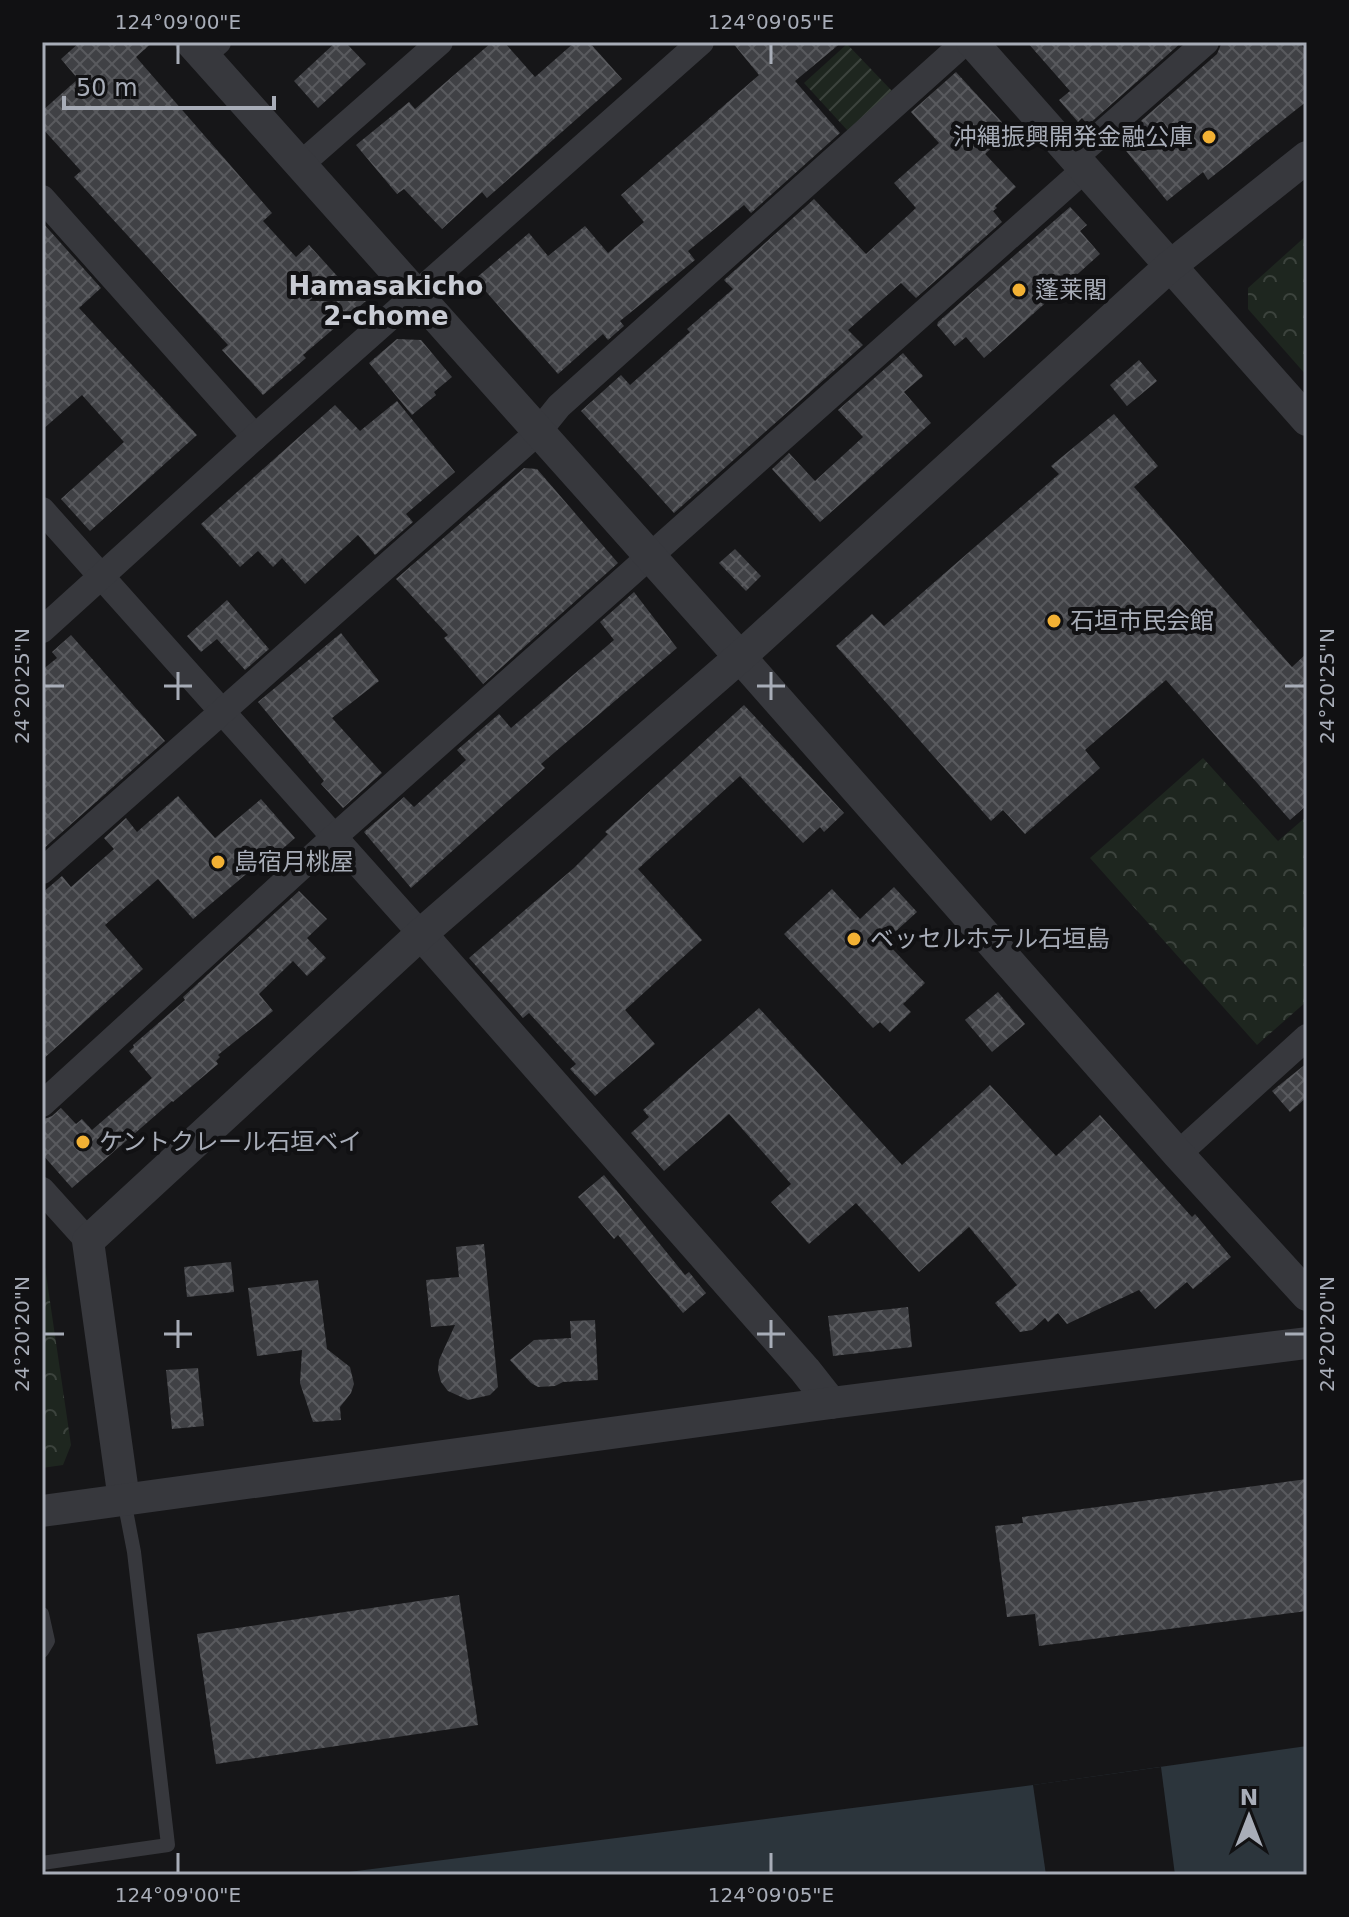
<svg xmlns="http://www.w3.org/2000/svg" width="1349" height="1917" font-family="'DejaVu Sans','Noto Sans JP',sans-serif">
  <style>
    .park { fill: url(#park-crowns) }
    .garden { fill: url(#garden-furrows) }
    .water { fill: #2c353c }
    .pier { fill: #161618 }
    .building { fill: url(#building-cross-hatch) }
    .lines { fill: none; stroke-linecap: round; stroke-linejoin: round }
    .service { stroke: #37383d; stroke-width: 14 }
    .minor { stroke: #37383d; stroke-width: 26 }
    .tertiary { stroke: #37383d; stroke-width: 32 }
    .ticks { fill: none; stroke: #a8adb8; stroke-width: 3 }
    .poi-dot { fill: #f2b134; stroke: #111113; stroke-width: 3 }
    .labels { text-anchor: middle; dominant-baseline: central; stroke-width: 8; stroke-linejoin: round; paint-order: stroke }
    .poi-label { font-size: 24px; fill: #a8adb8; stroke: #111113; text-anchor: start }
    .neighbourhood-label { font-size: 26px; font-weight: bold; fill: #c9ccd4; stroke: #111113 }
    .neatline { fill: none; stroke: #a8adb8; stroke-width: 3 }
    .ticks-label { font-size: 20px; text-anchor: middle; fill: #a8adb8 }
  </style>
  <defs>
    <pattern id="park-crowns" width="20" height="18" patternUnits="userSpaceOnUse" patternTransform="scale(2)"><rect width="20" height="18" fill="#1e261f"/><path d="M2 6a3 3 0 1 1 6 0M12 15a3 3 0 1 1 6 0" fill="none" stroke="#3c433d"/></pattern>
    <pattern id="garden-furrows" width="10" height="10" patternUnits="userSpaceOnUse" patternTransform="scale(2)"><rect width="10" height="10" fill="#1e261f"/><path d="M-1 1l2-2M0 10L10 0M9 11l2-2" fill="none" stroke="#3c433d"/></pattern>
    <pattern id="building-cross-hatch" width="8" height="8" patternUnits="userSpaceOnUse" patternTransform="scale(2)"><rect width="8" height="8" fill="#404145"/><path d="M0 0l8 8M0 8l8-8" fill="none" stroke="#595a5e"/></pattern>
  </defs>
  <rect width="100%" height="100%" fill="#161618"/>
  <g class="park">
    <polygon points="1307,235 1307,376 1248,309 1248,288"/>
    <polygon points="1203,758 1278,841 1307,816 1307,1001 1257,1045 1090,858"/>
    <polygon points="42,1247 71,1445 63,1465 42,1468"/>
  </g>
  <polygon class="garden" points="847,44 892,91 848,131 804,83"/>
  <polygon class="water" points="1307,1746 1307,1875 325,1875 1033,1785"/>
  <polygon class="pier" points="1161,1767 1175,1875 1046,1875 1033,1785"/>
  <g class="building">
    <polygon points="80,42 153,42 136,57 272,213 263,221 296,257 309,245 338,277 309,301 366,301 303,355 306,358 263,395 222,350 228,345 74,177 81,171 42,128 42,111 78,79 61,59"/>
    <polygon points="336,42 345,42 366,64 318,108 294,81"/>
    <polygon points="492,42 504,42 535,77 575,42 589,42 622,79 487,198 482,192 442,229 404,189 397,194 356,145 409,102 415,109"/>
    <polygon points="732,42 842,42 795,81 840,133 751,213 744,205 688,251 695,260 620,321 624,326 608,340 603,334 558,374 475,279 529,233 548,256 585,226 608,253 644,222 621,195 759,75"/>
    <polygon points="1027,42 1182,42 1088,125 1082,118 1078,122 1059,100 1070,91"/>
    <polygon points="1222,42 1299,42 1307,52 1307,101 1208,180 1203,172 1167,201 1118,141 1217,54"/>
    <polygon points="956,72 1010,131 985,154 1016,187 995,206 997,208 993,211 1002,222 916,298 901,283 848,330 863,345 674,513 581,411 621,375 630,385 690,332 687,329 733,289 724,280 814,199 866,254 916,208 894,183 939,143 911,112"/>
    <polygon points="1070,207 1087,225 1080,231 1100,254 984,358 966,337 955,346 937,325 938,322"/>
    <polygon points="42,222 101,288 79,308 197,435 90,531 61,499 124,442 82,395 42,430"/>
    <polygon points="397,339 421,340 452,377 434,392 436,395 412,415 369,363"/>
    <polygon points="903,353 923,376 904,392 931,423 820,522 772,469 789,453 815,481 863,437 838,410"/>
    <polygon points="1139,360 1157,381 1127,406 1110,385"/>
    <polygon points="397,401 455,472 406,514 413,522 375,555 358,535 305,584 282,558 273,567 258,551 240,567 201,524 335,405 360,431"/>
    <polygon points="1114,414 1158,466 1134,487 1292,667 1307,653 1307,805 1290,820 1166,680 1085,750 1100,768 1025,834 1003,810 991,821 836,646 872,614 884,626 1059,474 1051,466"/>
    <polygon points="524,468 537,469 618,563 483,684 444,638 448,635 396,579"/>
    <polygon points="735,549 761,576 746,591 719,563"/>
    <polygon points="634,592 677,648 541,764 545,768 411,888 364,832 404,797 414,807 466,760 457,750 499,714 511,728 614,640 600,622"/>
    <polygon points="227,600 269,649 245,670 217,639 201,652 187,636"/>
    <polygon points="341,633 379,681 332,718 382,773 343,808 321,784 324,781 258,702"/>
    <polygon points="71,635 165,741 42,850 42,670 57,658 52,652"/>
    <polygon points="744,705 844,813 824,832 820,827 803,843 740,776 638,869 702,940 625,1010 655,1044 595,1096 570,1069 576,1064 529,1013 523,1018 469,958 574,868 608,834 605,832"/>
    <polygon points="178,796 215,838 261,799 295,838 280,851 282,854 263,871 257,865 193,919 158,879 105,925 143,969 42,1060 42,893 62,876 71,887 114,849 104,838 126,818 137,832"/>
    <polygon points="894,887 917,912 885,941 925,983 903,1004 911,1012 890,1032 880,1022 873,1028 784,934 832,889 860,919"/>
    <polygon points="299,891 327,919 307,938 326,958 307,976 293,961 259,994 273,1011 218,1055 220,1057 216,1061 218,1064 173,1102 172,1101 72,1188 42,1154 42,1120 52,1116 61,1108 76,1124 82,1119 92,1130 152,1078 129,1051 134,1047 133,1045 185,1000 183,997"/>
    <polygon points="998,992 1025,1024 992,1052 965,1020"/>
    <polygon points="759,1008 902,1165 990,1085 1056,1156 1100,1115 1192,1217 1195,1214 1231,1257 1193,1289 1187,1282 1155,1309 1139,1290 1067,1324 1058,1313 1048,1322 1045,1318 1032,1330 1020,1332 995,1303 1017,1285 969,1227 919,1272 856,1203 809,1244 771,1202 791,1184 729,1114 664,1171 631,1133 649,1117 643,1110"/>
    <polygon points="1307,1063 1307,1097 1290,1112 1272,1091"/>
    <polygon points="604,1175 685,1275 689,1272 706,1293 683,1313 618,1235 614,1239 578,1197"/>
    <polygon points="484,1244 498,1387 490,1395 468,1400 448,1391 441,1382 438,1371 439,1360 455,1325 431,1327 426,1280 459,1277 456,1247"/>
    <polygon points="231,1262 234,1292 187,1297 184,1267"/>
    <polygon points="318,1280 327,1349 350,1367 354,1384 351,1393 340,1407 341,1420 313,1422 300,1383 302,1350 257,1356 248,1288"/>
    <polygon points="908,1307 912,1347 833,1356 828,1316"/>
    <polygon points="595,1320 598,1380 563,1382 555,1386 538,1387 531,1383 510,1360 534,1340 571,1338 570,1321"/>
    <polygon points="198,1368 204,1426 172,1429 166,1370"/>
    <polygon points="1307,1479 1307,1611 1039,1646 1035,1614 1007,1617 995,1526 1023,1523 1022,1517"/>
    <polygon points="459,1595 478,1725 216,1764 197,1634"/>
  </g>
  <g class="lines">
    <g class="service">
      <polyline points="42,1614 48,1641 42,1651"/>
      <polyline points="42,1863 168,1845 134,1552 124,1500"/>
    </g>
    <g class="minor">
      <polyline points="203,55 218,42"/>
      <polyline points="1073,159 1206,42"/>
      <polyline points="300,165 440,42"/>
      <polyline points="42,198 255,437"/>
      <polyline points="42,510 421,934"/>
      <polyline points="42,630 255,437 701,42"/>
      <polyline points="42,871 538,432 559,406 965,42"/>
      <polyline points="42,1104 333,838 1084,170"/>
      <polyline points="1178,1154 1307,1037"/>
      <polyline points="42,1190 88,1241"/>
    </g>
    <g class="tertiary">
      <polyline points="191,42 740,657 1178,1154 1307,1295"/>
      <polyline points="972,42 1307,420"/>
      <polyline points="421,934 805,1370 831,1403"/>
      <polyline points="124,1500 88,1241 421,934 740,657 1169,267 1307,157"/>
      <polyline points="42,1511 831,1403 1307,1343"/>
    </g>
  </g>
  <path class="ticks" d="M178,44V64M771,44V64M178,672V700M771,672V700M44,686H64M164,686H192M757,686H785M1285,686H1305M178,1320V1348M771,1320V1348M44,1334H64M164,1334H192M757,1334H785M1285,1334H1305M178,1853V1873M771,1853V1873"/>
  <g class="poi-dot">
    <circle cx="1209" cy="137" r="8"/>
    <circle cx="1019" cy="290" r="8"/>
    <circle cx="1054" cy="621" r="8"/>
    <circle cx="218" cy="862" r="8"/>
    <circle cx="854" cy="939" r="8"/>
    <circle cx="83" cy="1142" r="8"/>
  </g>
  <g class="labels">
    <g class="poi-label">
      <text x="1193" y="137" text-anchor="end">沖縄振興開発金融公庫</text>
      <text x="1035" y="290">蓬莱閣</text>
      <text x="1070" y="621">石垣市民会館</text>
      <text x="234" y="862">島宿月桃屋</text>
      <text x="870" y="939">ベッセルホテル石垣島</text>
      <text x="99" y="1142">ケントクレール石垣ベイ</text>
    </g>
    <g class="neighbourhood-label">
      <text x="386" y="286">Hamasakicho<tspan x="386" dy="30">2-chome</tspan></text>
    </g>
  </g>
  <rect width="1349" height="1917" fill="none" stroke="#111113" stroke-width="88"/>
  <g transform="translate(1249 1817)" stroke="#111113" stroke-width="6" paint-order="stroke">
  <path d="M0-6L14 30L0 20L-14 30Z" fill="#a8adb8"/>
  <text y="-12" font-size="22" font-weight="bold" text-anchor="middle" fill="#a8adb8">N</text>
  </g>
  <path d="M64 96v12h210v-12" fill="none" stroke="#a8adb8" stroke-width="4"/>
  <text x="76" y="96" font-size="24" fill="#a8adb8" stroke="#111113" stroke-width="6" paint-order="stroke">50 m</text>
  <rect x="44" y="44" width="1261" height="1829" class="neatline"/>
  <g class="ticks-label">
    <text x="178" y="29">124°09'00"E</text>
    <text x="771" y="29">124°09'05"E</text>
    <text transform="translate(22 686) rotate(-90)" y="7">24°20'25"N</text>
    <text transform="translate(1327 686) rotate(-90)" y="7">24°20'25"N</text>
    <text transform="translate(22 1334) rotate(-90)" y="7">24°20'20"N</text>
    <text transform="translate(1327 1334) rotate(-90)" y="7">24°20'20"N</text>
    <text x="178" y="1902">124°09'00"E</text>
    <text x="771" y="1902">124°09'05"E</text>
  </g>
</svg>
